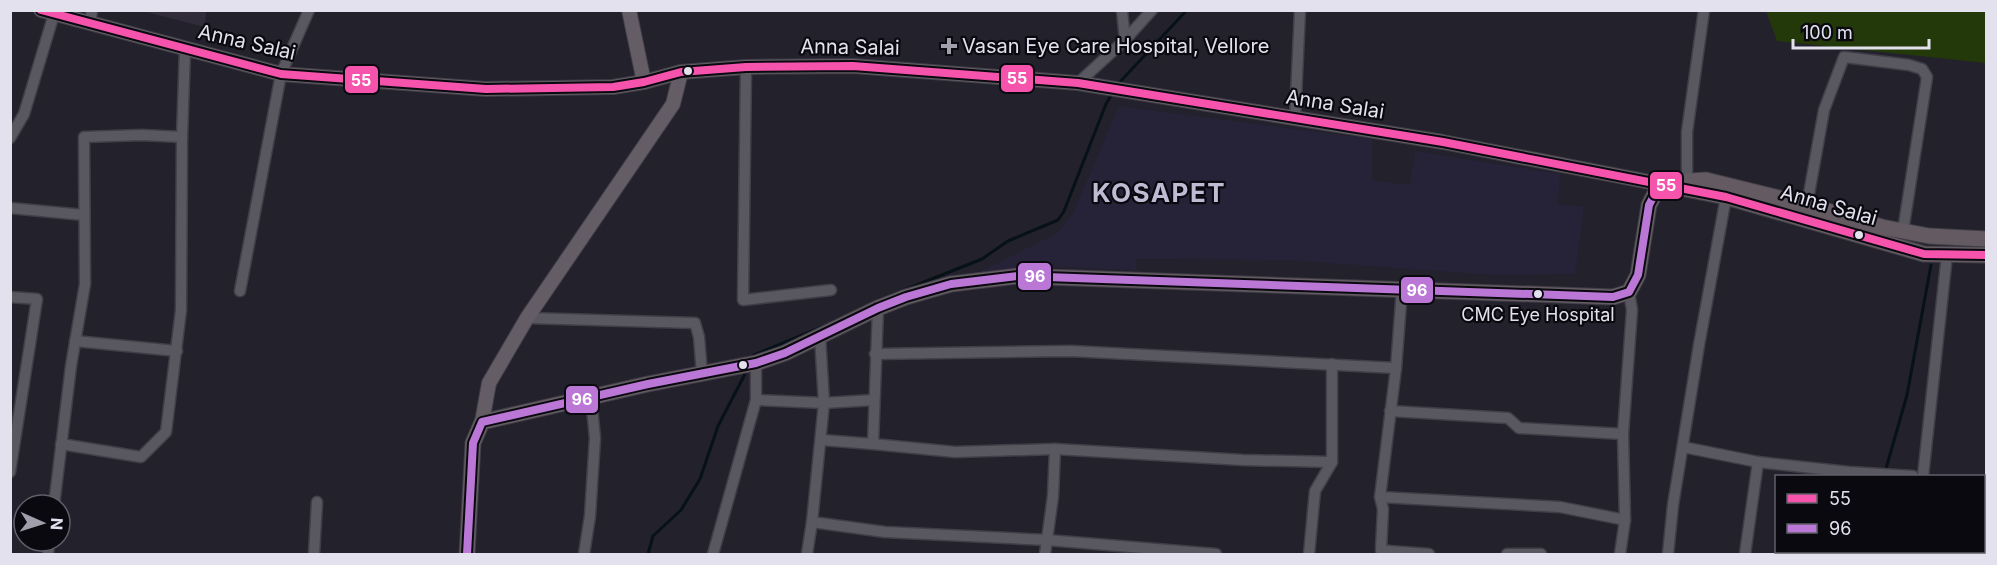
<svg xmlns="http://www.w3.org/2000/svg" width="1997" height="565" font-family="Inter,sans-serif">
  <style>
    .industrial { fill: #302c3a }
    .built { fill: #262238 }
    .green { fill: #23390a }
    .lines { fill: none; stroke-linecap: round; stroke-linejoin: round }
    .stream { stroke: #071218; stroke-width: 3 }
    .minor-casing { stroke: #403e47; stroke-width: 13 }
    .major-casing { stroke: #403e47; stroke-width: 16 }
    .highway-casing { stroke: #403e47; stroke-width: 17 }
    .minor { stroke: #595760; stroke-width: 10 }
    .major { stroke: #645d66; stroke-width: 14 }
    .highway { stroke: #645b62; stroke-width: 15 }
    .bus-1-casing { stroke: #0a0910; stroke-width: 12 }
    .bus-2-casing { stroke: #0a0910; stroke-width: 12 }
    .bus-1 { stroke: #f653ac; stroke-width: 8 }
    .bus-2 { stroke: #ba77d6; stroke-width: 8 }
    .poi-dot { fill: #a09eaa; stroke: #0a0910; stroke-width: 2 }
    .bus-dot { fill: #e3e1ee; stroke: #0a0910; stroke-width: 2 }
    .labels { text-anchor: middle; dominant-baseline: central; stroke-width: 4.5; stroke-linejoin: round; paint-order: stroke }
    .bus-label { font-size: 18px; fill: #e3e1ee; stroke: #0a0910 }
    .street-label { font-size: 20px; fill: #e3e1ee; stroke: #0a0910 }
    .poi-label { font-size: 20px; fill: #e3e1ee; stroke: #0a0910; text-anchor: start }
    .district-label { font-size: 26px; font-weight: bold; letter-spacing: 1.5px; fill: #bfbbd3; stroke: #0a0910 }
    .line-badge { stroke: #0a0910; stroke-width: 2 }
    .badge-label { font-size: 16px; text-anchor: middle; font-weight: bold; fill: #fff }
  </style>
  <rect width="100%" height="100%" fill="#23212b"/>
  <polygon class="industrial" points="142,11 206,11 205,27"/>
  <polygon class="built" points="1119,106 1372,139 1372,180 1410,185 1415,151 1560,174 1558,204 1584,207 1575,274 1495,275 1286,260 1136,259 1136,270 1052,267 975,274 1057,233 1073,213"/>
  <polygon class="green" points="1766,11 1986,11 1986,63 1777,41"/>
  <g class="lines">
    <g class="stream">
      <polyline points="1118,84 1187,10"/>
      <polyline points="879,300 982,259 1008,241 1058,220 1064,211 1106,104 1112,94"/>
      <polyline points="754,355 822,327"/>
      <polyline points="1885,472 1907,395 1931,265"/>
      <polyline points="648,554 653,536 681,510 700,479 718,426 745,374"/>
      <polyline points="1838,554 1841,552"/>
    </g>
    <g class="minor-casing">
      <g id="minor">
        <polyline points="1122,10 1125,40"/>
        <polyline points="90,24 92,10"/>
        <polyline points="746,67 743,300 831,290"/>
        <polyline points="1078,83 1125,40 1152,10"/>
        <polyline points="1295,119 1300,10"/>
        <polyline points="10,138 24,114 54,14"/>
        <polyline points="1687,180 1687,132 1704,10"/>
        <polyline points="1807,205 1824,110 1844,57 1909,65 1922,69 1927,77 1903,231"/>
        <polyline points="10,208 84,215"/>
        <polyline points="240,291 281,74 309,10"/>
        <polyline points="10,297 37,299 10,472"/>
        <polyline points="878,308 873,444 955,452 1055,449 1243,460 1332,462"/>
        <polyline points="527,318 695,323 699,337 702,374"/>
        <polyline points="75,341 177,351"/>
        <polyline points="875,354 1071,351 1396,368"/>
        <polyline points="756,400 824,403 874,400"/>
        <polyline points="1390,411 1508,418 1519,428 1623,434 1632,310 1629,292"/>
        <polyline points="822,440 873,444"/>
        <polyline points="61,444 141,457 166,432 181,310 182,137 185,49"/>
        <polyline points="1683,447 1758,462 1849,472 1913,476"/>
        <polyline points="1923,476 1947,255"/>
        <polyline points="1380,497 1560,507 1625,520"/>
        <polyline points="54,505 71,366 85,284 84,137 142,135 182,137"/>
        <polyline points="812,522 885,532 1047,540 1216,554"/>
        <polyline points="1389,551 1429,554"/>
        <polyline points="48,554 49,541"/>
        <polyline points="314,554 317,502"/>
        <polyline points="584,554 590,516 595,438 591,398"/>
        <polyline points="713,554 756,400 756,363"/>
        <polyline points="807,554 812,522 824,403 820,336"/>
        <polyline points="1045,554 1053,496 1055,449"/>
        <polyline points="1309,554 1315,491 1332,462 1332,364"/>
        <polyline points="1389,554 1389,551 1381,550 1383,509 1380,497 1396,368 1402,289"/>
        <polyline points="1507,554 1541,554"/>
        <polyline points="1620,554 1625,520 1623,434"/>
        <polyline points="1668,554 1673,505 1699,345 1726,197"/>
        <polyline points="1745,554 1758,462"/>
        <polyline points="1795,554 1796,552"/>
        <polyline points="1917,554 1917,552"/>
      </g>
    </g>
    <g class="major-casing">
      <g id="major">
        <polyline points="41,10 281,74 486,89 613,87 644,82 681,72 746,67 853,66 1078,83 1443,142 1660,184"/>
        <polyline points="629,10 644,82"/>
        <polyline points="482,422 489,383 527,318 673,104 681,72"/>
      </g>
    </g>
    <g class="highway-casing">
      <g id="highway">
        <polyline points="1672,182 1706,180 1807,205 1882,227 1929,236 1986,239"/>
        <polyline points="1660,184 1726,197 1924,254 1986,255"/>
        <polyline points="467,554 473,443 482,422 648,384 756,363 785,353 878,308 906,297 951,284 1018,276 1613,297 1629,292 1638,275 1649,205 1660,184"/>
      </g>
    </g>
    <use href="#minor" class="minor"/>
    <use href="#major" class="major"/>
    <use href="#highway" class="highway"/>
    <g class="bus-1-casing">
      <polyline id="bus-1" points="41,10 281,74 486,89 613,87 644,82 681,72 746,67 853,66 1078,83 1443,142 1726,197 1924,254 1986,255"/>
    </g>
    <g class="bus-2-casing">
      <polyline id="bus-2" points="467,554 473,443 482,422 648,384 756,363 785,353 878,308 906,297 951,284 1018,276 1613,297 1629,292 1638,275 1649,205 1660,184"/>
    </g>
    <use href="#bus-1" class="bus-1"/>
    <use href="#bus-2" class="bus-2"/>
  </g>
  <path class="poi-dot" d="M946 37h6v6h6v6h-6v6h-6v-6h-6v-6h6z"/>
  <g class="bus-dot">
    <circle cx="688" cy="71" r="5"/>
    <circle cx="1859" cy="235" r="5"/>
    <circle cx="1538" cy="294" r="5"/>
    <circle cx="743" cy="365" r="5"/>
  </g>
  <g class="labels">
    <g class="bus-label">
      <text x="1538" y="314">CMC Eye Hospital</text>
    </g>
    <g class="street-label">
      <text transform="translate(247 42) rotate(13)">Anna Salai</text>
      <text transform="translate(850 47) rotate(1)">Anna Salai</text>
      <text transform="translate(1335 104) rotate(9)">Anna Salai</text>
      <text transform="translate(1829 205) rotate(16)">Anna Salai</text>
    </g>
    <g class="poi-label">
      <text x="962" y="46">Vasan Eye Care Hospital, Vellore</text>
    </g>
    <g class="district-label">
      <text x="1159" y="192">KOSAPET</text>
    </g>
  </g>
  <g class="line-badge">
    <rect x="1000" y="64" width="34" height="29" rx="6" fill="#f653ac"/>
    <rect x="344" y="65" width="35" height="29" rx="6" fill="#f653ac"/>
    <rect x="1649" y="171" width="34" height="29" rx="6" fill="#f653ac"/>
    <rect x="1017" y="262" width="35" height="29" rx="6" fill="#ba77d6"/>
    <rect x="1400" y="276" width="34" height="28" rx="6" fill="#ba77d6"/>
    <rect x="565" y="385" width="34" height="29" rx="6" fill="#ba77d6"/>
  </g>
  <g class="badge-label">
    <text x="1017" y="84">55</text>
    <text x="361" y="86">55</text>
    <text x="1666" y="191">55</text>
    <text x="1035" y="282">96</text>
    <text x="1417" y="296">96</text>
    <text x="582" y="405">96</text>
  </g>
  <rect width="1997" height="565" fill="none" stroke="#e3e1ee" stroke-width="24"/>
  <rect x="1775" y="475" width="210" height="78" fill="#0a0910" stroke="#615f69" stroke-width="1.5"/>
  <rect x="1787" y="494" width="30" height="9" fill="#f653ac" stroke="#615f69" stroke-width="1.5"/>
  <text x="1829" y="505" font-size="18" fill="#e3e1ee">55</text>
  <rect x="1787" y="524" width="30" height="9" fill="#ba77d6" stroke="#615f69" stroke-width="1.5"/>
  <text x="1829" y="535" font-size="18" fill="#e3e1ee">96</text>
  <g transform="translate(42 523) rotate(93)"><circle r="28" fill="#0a0910" stroke="#615f69" stroke-width="1.5"/>
  <path d="M0-4.5L10 22L0 15L-10 22Z" fill="#a09eaa"/>
  <text y="-9" font-size="16" font-weight="bold" text-anchor="middle" fill="#e3e1ee">N</text>
  </g>
  <path d="M1793 39v9h136v-9" fill="none" stroke="#e3e1ee" stroke-width="3"/>
  <text x="1802" y="39" font-size="18" fill="#e3e1ee" stroke="#0a0910" stroke-width="4.5" paint-order="stroke">100 m</text>
</svg>
